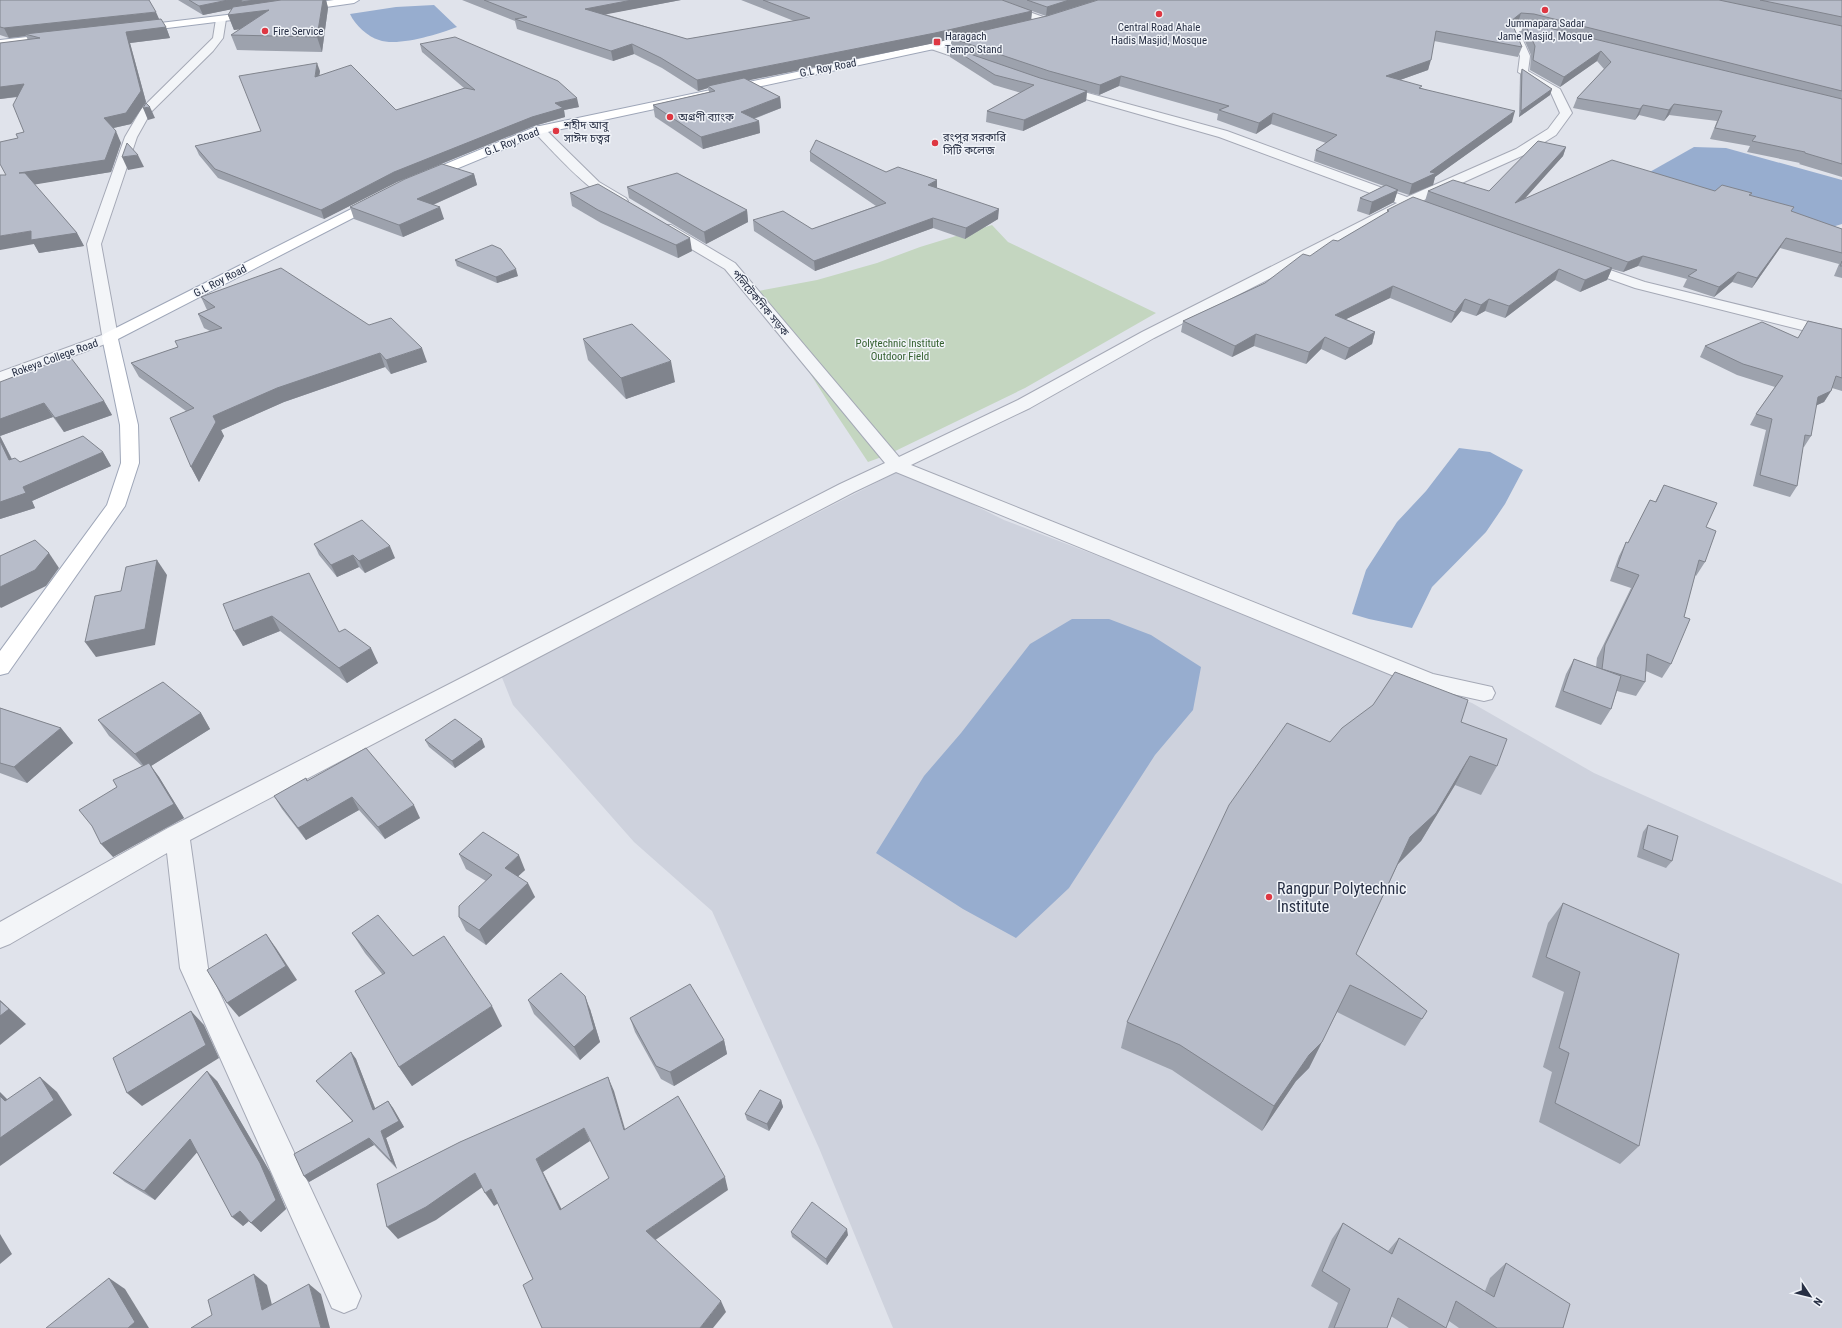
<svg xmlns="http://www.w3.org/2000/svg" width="1842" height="1328" font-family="'Roboto Condensed','Noto Sans Bengali',sans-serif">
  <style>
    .built { fill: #ced2dd }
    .green { fill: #c4d6c0 }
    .water { fill: #97adcf }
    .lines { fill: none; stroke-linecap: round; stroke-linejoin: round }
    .minor-casing { stroke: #a5a9b6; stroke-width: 2 }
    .major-casing { stroke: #9ea6b8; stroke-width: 2 }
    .minor { fill: #f3f5f8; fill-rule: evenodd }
    .major { fill: #fff; fill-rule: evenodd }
    .wall { fill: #9da2ad; fill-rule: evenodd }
    .shaded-wall { fill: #80848d }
    .building { fill: #b7bcc9; stroke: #80848d; fill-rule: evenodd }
    .poi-dot { fill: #de3742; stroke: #f0f3f8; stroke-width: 1.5 }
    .labels { text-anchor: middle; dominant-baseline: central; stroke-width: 3; stroke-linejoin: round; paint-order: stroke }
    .far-poi-label { font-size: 11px; fill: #272f44; stroke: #f0f3f8; text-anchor: start }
    .far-street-label { font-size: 11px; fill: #272f44; stroke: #f0f3f8 }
    .far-park-label { font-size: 11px; fill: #376232; stroke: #f0f3f8 }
    .near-poi-label { font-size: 16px; fill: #272f44; stroke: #f0f3f8; text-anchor: start }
  </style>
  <rect width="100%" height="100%" fill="#e0e3eb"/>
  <polygon class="built" points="909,466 946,491 1004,520 1197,594 1292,635 1472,703 1594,773 1842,884 1842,1328 893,1328 819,1148 712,911 634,842 513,705 501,675"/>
  <polygon class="green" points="992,225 1008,242 1156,313 1025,388 887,455 868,462 830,405 758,291 817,280 877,263 920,247"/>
  <g class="water">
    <path d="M434,5L457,27C439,34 398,47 379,40C368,37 355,25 350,14L396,7Z"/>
    <polygon points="1694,147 1726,148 1842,180 1842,224 1825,229 1648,173"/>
    <polygon points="1459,448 1490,452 1523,470 1505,504 1486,532 1432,587 1412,628 1369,619 1352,614 1366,570 1397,522 1426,491"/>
    <polygon points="1072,619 1109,619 1151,635 1201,667 1193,710 1155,755 1069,888 1016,938 963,909 876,853 924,776 961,733 1030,644"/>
  </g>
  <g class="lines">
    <g class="minor-casing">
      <g id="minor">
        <polygon points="982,0 996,0 1049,19 1051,21 1046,24 1043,23"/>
        <polygon points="221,16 226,19 223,38 213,51 151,112 137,137 101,244 118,337 116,340 0,383 0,372 102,335 87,244 125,137 142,108 213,38 216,19"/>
        <polygon points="1518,24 1530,25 1556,32 1557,34 1552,37 1530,31 1519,31 1530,56 1528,71 1560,89 1572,113 1556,135 1524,155 1413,205 1154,338 1030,408 911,465 1433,674 1492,687 1495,693 1492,699 1484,701 1421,687 896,472 854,492 190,840 208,968 361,1296 356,1308 344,1313 332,1308 180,968 167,853 10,944 0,948 0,922 168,828 840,484 885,463 725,269 661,231 659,228 661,225 671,225 735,263 899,457 1018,400 1142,332 1397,203 1219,137 1054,90 1052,88 1054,86 1062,86 1227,131 1407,197 1516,149 1548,129 1560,113 1551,93 1518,72 1520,56 1509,31 1515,25"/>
        <polygon points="935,44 982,60 983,62 978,65 931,49 930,47 931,45"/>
        <path d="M539,126L543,127L599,182L626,198L628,201L626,204C603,209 551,149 535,133L533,130L535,127Z"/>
        <polygon points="1581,260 1645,282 1842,330 1842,340 1635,288 1576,267 1574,264 1576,261"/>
      </g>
    </g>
    <g class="major-casing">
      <g id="major">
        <polygon points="334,0 359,0 354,3 298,11 293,8 298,5"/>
        <polygon points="260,11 265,14 263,16 135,32 130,29 135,26"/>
        <polygon points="981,33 985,34 986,36 985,38 543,133 427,181 419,181 417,178 419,175 535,127"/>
        <polygon points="45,35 50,38 49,40 0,46 0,40"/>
        <polygon points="379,195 386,199 384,202 118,339 138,425 139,463 125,506 8,673 0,675 0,651 107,505 121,463 120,425 102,337 104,334"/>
      </g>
    </g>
    <use href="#minor" class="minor"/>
    <use href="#major" class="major"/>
  </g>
  <g class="wall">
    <polygon points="0,0 160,20 166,27 170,38 130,43 146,102 131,124 113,128 121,143 111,172 34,184 77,233 84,246 39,253 34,244 6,175 18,138 24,132 18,97 0,99 0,43 28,40 26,36 9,38 0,35"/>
    <polygon points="178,0 326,0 328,8 322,52 237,50 231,35 240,29 234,30 228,15 232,9 203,15"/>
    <path d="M462,0H681L605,14L687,39L794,21L741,0H1842V177L1799,164L1800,163L1747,152L1750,146L1710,139L1717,121L1669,115L1664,121L1639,115L1635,120L1573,108L1577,98L1604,69L1597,61L1560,87L1530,70L1531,55L1521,32L1524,23H1518L1513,26L1522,47L1518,57L1434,41L1428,70L1400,80L1512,122L1435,177L1433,185L1409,195L1397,191L1394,202L1369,215L1357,211L1360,198L1384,186L1314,161L1316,150L1326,143L1271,124L1256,134L1217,120L1218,114L1119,86L1099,95L1087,92L1086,101L1023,131L986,122L987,111L1021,93L994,85L950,57V47L951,48V39L748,80L780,97L781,108L754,119L759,121L760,133L703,149L655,117L653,105L709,92L708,88L698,91L662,68L634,54L613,61L517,29L515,21ZM1032,11L1046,16L1031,20Z"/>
    <polygon points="420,44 579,107 564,110 565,117 534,126 397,182 324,219 218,178 199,155 195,146 261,131 320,71 319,75 396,110 464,88 422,52"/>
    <polygon points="1522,69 1552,89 1550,95 1519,117 1520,75"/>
    <polygon points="1566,147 1563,156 1524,199 1715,191 1752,193 1751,196 1792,212 1842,229 1842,278 1834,276 1839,264 1780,248 1752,288 1732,282 1714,297 1683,287 1687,279 1638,266 1623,272 1612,269 1607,280 1580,292 1555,280 1505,318 1485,311 1476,316 1461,311 1451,323 1390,298 1346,319 1375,332 1372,344 1345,360 1321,349 1306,364 1254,346 1232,357 1181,332 1183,321 1265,283 1387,213 1387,210 1425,201 1428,191 1489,191"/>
    <polygon points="810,152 886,172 937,188 998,219 965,239 933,228 815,271 754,231 753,220 812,229 876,206 810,161"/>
    <polygon points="474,174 477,185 433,205 444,219 403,237 354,219 350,207"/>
    <polygon points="627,187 747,210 748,222 706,244 629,198"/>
    <polygon points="570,193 692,251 678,258 601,223 572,206"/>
    <polygon points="455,260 518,276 497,283 457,266"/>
    <polygon points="201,297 427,362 391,374 385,367 284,402 221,430 224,436 199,482 191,467 186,411 139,377 131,363 178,347 210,331 204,328 198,314 207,310"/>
    <polygon points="1842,329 1842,391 1832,388 1831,391 1824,402 1816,405 1811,436 1804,447 1803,447 1797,486 1790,497 1753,486 1766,430 1750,425 1756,414 1775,387 1737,375 1700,357 1705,346 1798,338"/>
    <polygon points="583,339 675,382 626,399 588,360"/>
    <polygon points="0,382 104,401 112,415 64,432 53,417 0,436 12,459 20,462 103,452 111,466 32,501 35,508 0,519"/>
    <polygon points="1664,485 1706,527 1705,562 1696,576 1695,575 1671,664 1662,678 1646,671 1645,682 1636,696 1617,691 1611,709 1601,725 1555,707 1566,674 1574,659 1596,667 1597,658 1631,588 1610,581 1619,556 1626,542 1628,543 1650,500 1655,502"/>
    <polygon points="314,544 395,558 365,573 359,567 337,577 319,555"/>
    <polygon points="223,604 339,632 378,663 347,683 280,631 243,646"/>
    <polygon points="0,708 61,728 73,743 27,783 0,773"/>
    <polygon points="201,713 210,729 151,766 159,777 184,818 113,857 117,787 142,766 109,736 98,720"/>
    <polygon points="1461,722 1497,766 1481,795 1455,785 1421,841 1398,864 1356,954 1427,1011 1405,1046 1337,1012 1309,1068 1296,1081 1262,1131 1172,1070 1121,1048 1127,1022 1330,742"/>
    <polygon points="425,740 485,747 455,768 429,747"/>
    <polygon points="307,781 420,818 385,839 359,810 306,840 282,809 274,796"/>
    <polygon points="1648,825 1672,861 1666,868 1637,857 1643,832"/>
    <polygon points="459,854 525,870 518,876 535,897 486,945 466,931 459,917 486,881 466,869"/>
    <polygon points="1563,903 1639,1146 1620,1164 1539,1122 1552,1072 1543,1067 1564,992 1532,977 1548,923"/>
    <polygon points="352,933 413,956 502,1026 412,1086 399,1067 382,974 365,953"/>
    <polygon points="528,1000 590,1009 600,1042 580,1060 534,1014"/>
    <polygon points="630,1018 724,1040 727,1054 674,1086 661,1079 635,1032"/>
    <polygon points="351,1052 356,1059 375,1108 388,1101 393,1108 404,1127 386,1138 397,1169 374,1145 309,1182 304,1176 352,1121 316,1081"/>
    <polygon points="217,1081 270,1172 286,1209 261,1232 249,1221 243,1226 197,1152 155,1200 125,1182 113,1173"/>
    <polygon points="781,1100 783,1107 769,1131 747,1120 745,1114"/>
    <polygon points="1343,1223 1388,1251 1399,1238 1485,1291 1490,1278 1506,1263 1563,1328 1459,1328 1449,1321 1446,1328 1409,1328 1391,1316 1387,1328 1328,1328 1338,1303 1311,1286 1332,1239"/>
    <polygon points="791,1232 848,1235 827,1265 792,1237"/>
  </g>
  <g class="shaded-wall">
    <polygon points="228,0 326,0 328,8 322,52 317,37 323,0 243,7 203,15 199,6"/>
    <polygon points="632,0 681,0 587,18 585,9"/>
    <polygon points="1069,0 1097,0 1046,16 1047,7"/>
    <polygon points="269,10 274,25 234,30 228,15"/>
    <polygon points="1032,11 1031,20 951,38 951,39 935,43 711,88 708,86 708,88 698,91 697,80"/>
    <polygon points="156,12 160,21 25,34 26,36 9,38 4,28"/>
    <polygon points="1521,13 1518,23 1508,31 1511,21"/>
    <polygon points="166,27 170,38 130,43 146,102 131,124 109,129 104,118 126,32"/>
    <polygon points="632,44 634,54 613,61 611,51"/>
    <polygon points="1601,51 1597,61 1560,87 1564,77"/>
    <polygon points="1431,60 1428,70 1383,86 1386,76"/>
    <polygon points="317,63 320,71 318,85 315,77"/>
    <polygon points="1121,76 1119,86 1099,95 1100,85"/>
    <polygon points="24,84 29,95 0,99 0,87"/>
    <polygon points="1552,89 1550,95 1519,117 1521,111"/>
    <polygon points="1087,91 1086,101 1023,131 1024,120"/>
    <polygon points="780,97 781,108 742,123 741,112"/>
    <polygon points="577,98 579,107 564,110 565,117 534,126 397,182 324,219 321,210 394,172 555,103"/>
    <polygon points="1674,104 1669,115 1664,121 1669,110"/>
    <polygon points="1643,105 1639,115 1635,120 1640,109"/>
    <polygon points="150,107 155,118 148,120 143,108"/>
    <polygon points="1515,111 1512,122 1435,177 1433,185 1409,195 1412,184"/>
    <polygon points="1273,113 1271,124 1256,134 1259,123"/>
    <polygon points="759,121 760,133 703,149 701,137"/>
    <polygon points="116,131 121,143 111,172 26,186 19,173"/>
    <polygon points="1566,147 1563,156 1512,213 1515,203"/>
    <polygon points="138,155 144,167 128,170 122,157"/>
    <polygon points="474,174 477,185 421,210 417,199"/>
    <polygon points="937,180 937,190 928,185"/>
    <polygon points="1398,190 1394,202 1369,215 1372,202"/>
    <polygon points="440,207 444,219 403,237 399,225"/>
    <polygon points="999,209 998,219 965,239 966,228"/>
    <polygon points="747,210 748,222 706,244 704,232"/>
    <polygon points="933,218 933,228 815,271 814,261"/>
    <polygon points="31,231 77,233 84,246 39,253 34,244 0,250 0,236"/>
    <polygon points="690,238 692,251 678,258 676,245"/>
    <polygon points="1786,238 1780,248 1752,288 1757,278"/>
    <polygon points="1643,256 1638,266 1623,272 1628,262"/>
    <polygon points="1612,268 1607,280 1580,292 1585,280"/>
    <polygon points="516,269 518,276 497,283 496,277"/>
    <polygon points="1559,269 1555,280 1505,318 1509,306"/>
    <polygon points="1738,272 1732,282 1714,297 1719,287"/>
    <polygon points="1393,286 1390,298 1332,326 1335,315"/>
    <polygon points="1465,299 1461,311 1451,323 1455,312"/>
    <polygon points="1489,299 1485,311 1476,316 1481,305"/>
    <polygon points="1375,332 1372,344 1345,360 1349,348"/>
    <polygon points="1256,334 1254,346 1232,357 1235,346"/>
    <polygon points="1325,337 1321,349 1306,364 1309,352"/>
    <polygon points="422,348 427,362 391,374 386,360"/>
    <polygon points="380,353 385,367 284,402 221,430 224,436 199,482 191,467 213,416 277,388"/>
    <polygon points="671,361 675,382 626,399 621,378"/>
    <polygon points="1831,391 1824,402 1811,408 1818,397"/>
    <polygon points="104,401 112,415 64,432 55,418"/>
    <polygon points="44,403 53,417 0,436 19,474 9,460 0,441 0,419"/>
    <polygon points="103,452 111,466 32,501 35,508 0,519 0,502 23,487"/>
    <polygon points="390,546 395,558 365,573 359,561"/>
    <polygon points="49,553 59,568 46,586 1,608 0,607 0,587"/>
    <polygon points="353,555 359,567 337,577 331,565"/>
    <polygon points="157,560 167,575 155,645 96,657 85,642"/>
    <polygon points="272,616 280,631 243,646 234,631"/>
    <polygon points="371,648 378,663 347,683 339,668"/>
    <polygon points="201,713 210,729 151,766 159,777 184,818 113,857 101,844 146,769 135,754"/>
    <polygon points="61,728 73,743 27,783 14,767"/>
    <polygon points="482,739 485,747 455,768 452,761"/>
    <polygon points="1470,756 1455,785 1421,841 1396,866 1410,837"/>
    <polygon points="352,797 359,810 306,840 298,828"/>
    <polygon points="414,805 420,818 385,839 378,827"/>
    <polygon points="519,855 525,870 512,882 505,868"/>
    <polygon points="528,883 535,897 486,945 479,930"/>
    <polygon points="266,934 276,948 297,980 239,1017 227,1003"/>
    <polygon points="585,996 590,1009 600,1042 580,1060 574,1047"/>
    <polygon points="0,1000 26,1024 0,1045"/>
    <polygon points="492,1006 502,1026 412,1086 399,1067"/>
    <polygon points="191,1011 204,1025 219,1058 142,1106 127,1093"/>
    <polygon points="724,1040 727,1054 674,1086 670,1072"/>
    <polygon points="1322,1042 1309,1068 1296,1081 1262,1131 1274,1106 1309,1055"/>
    <polygon points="351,1052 356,1059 378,1116 373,1110"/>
    <polygon points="207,1071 217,1081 270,1172 286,1209 261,1232 251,1223"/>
    <polygon points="40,1077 57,1092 72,1115 0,1166 0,1138"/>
    <polygon points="608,1077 614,1091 629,1143 624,1130"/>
    <polygon points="0,1092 23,1115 5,1101 0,1096"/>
    <polygon points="781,1100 783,1107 769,1131 767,1124"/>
    <polygon points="388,1101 393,1108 404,1127 386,1138 397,1169 392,1162 381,1131"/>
    <polygon points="584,1128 590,1141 543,1172 568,1222 560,1210 536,1159"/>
    <polygon points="369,1138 374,1145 309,1182 304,1176"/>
    <polygon points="190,1139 200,1149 155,1200 144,1191"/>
    <polygon points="475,1173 484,1186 436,1220 398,1239 387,1227"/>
    <polygon points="725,1177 728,1190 651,1243 646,1231"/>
    <polygon points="491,1189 500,1202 494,1206 485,1193"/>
    <polygon points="240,1211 250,1220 243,1226 232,1217"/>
    <polygon points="847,1229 848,1235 827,1265 826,1259"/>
    <polygon points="0,1234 12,1254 0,1264"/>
    <polygon points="254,1274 267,1285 276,1321 262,1310"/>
    <polygon points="109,1278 125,1289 149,1328 128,1328"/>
    <polygon points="309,1284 321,1294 330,1328 321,1328"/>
    <polygon points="721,1301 726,1312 713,1328 700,1328"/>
  </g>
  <g class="building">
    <polygon points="0,0 149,0 156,12 4,28 0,27"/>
    <polygon points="189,0 228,0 199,6"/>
    <polygon points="242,0 255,0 241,2"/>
    <polygon points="281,0 323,0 317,37 231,35 269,10 228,15 233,7"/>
    <polygon points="484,0 632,0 585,9 687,39 810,18 763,0 1002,0 1032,11 935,33 697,80 661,58 632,44 611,51 515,19 527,17"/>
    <polygon points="1027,0 1069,0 1047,7"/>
    <polygon points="1098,0 1719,0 1842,26 1842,91 1534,14 1521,13 1511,21 1522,47 1436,31 1431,60 1386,76 1422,86 1419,88 1515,111 1430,172 1436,173 1412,184 1316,150 1337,135 1273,113 1259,123 1219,110 1229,106 1121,76 1100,85 1049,71 951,38 1047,16"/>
    <polygon points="1760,0 1842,0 1842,17"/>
    <polygon points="161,19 166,27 126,32 141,91 126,113 104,118 116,131 105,160 19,173 25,173 77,233 31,240 31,231 0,236 0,175 6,175 0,164 0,142 18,138 16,134 24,132 13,105 24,84 0,87 0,43 40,38 25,34"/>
    <polygon points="1524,22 1842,99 1842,164 1805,153 1805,152 1752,141 1756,136 1715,128 1722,111 1674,104 1669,110 1643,105 1640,109 1577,98 1611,62 1601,51 1564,77 1533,60 1535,46"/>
    <polygon points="455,37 558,81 577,98 555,103 563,108 532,117 394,172 321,210 215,169 195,146 261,131 239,76 317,63 315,77 351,65 396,110 465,88 475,90 420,44"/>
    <polygon points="950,47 1040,78 1087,91 1024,120 987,111 1034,85 995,75"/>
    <polygon points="1522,69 1552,89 1521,111"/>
    <polygon points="744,78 780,97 741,112 759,121 701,137 653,105 715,91 708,86"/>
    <polygon points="146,103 150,107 143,108"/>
    <polygon points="816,140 886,172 898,167 937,180 928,185 999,209 966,228 933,218 814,261 753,220 783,211 812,229 886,203 810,152"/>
    <polygon points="1538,141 1566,147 1515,203 1612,160 1715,191 1722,185 1752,193 1749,195 1794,207 1791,211 1842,229 1842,253 1786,238 1757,278 1738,272 1719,287 1688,276 1697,270 1643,256 1628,262 1428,191 1453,180 1489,191"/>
    <polygon points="127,143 138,155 122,157"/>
    <polygon points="442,164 474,174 417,199 440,207 399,225 350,207 405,179"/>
    <polygon points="677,173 747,210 704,232 627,187"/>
    <polygon points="598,184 690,238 676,245 598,210 570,193"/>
    <polygon points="1386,185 1398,190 1372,202 1360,198"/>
    <polygon points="1413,197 1612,268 1585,280 1559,269 1509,306 1489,299 1481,305 1465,299 1455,312 1393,286 1335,315 1375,332 1349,348 1325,337 1309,352 1256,334 1235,346 1183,321 1265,283 1303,254 1310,256 1333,240 1338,241 1389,211 1387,210"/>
    <polygon points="492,245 501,249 516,269 496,277 455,260"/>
    <polygon points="1842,261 1842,266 1840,266"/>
    <polygon points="281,268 369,325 391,318 422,348 386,360 380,353 277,388 213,416 216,422 191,467 170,418 194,408 131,363 178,347 175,341 222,328 198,314 215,307 201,297"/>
    <polygon points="1808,321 1842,329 1842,378 1836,376 1831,391 1818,397 1811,436 1805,435 1797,486 1760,475 1772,419 1756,414 1783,376 1743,364 1705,346 1762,322 1798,338"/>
    <polygon points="632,324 671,361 621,378 583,339"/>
    <polygon points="63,358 66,360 71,358 104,401 55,418 44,403 0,419 0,382"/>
    <polygon points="83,436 103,452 23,487 26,493 0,502 0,441 9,460 15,458 20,462"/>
    <polygon points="1664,485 1717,503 1706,527 1716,531 1705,562 1699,560 1684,617 1690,619 1671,664 1647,654 1645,682 1602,669 1605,645 1639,575 1617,567 1626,542 1628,543 1650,500 1656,502"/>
    <polygon points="362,520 390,546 359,561 353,555 331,565 314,544"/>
    <polygon points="35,540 49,553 35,570 0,587 0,556"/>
    <polygon points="157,560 145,629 85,642 95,596 121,591 126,567"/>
    <polygon points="309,573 339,632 345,629 371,648 339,668 272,616 234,631 223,604"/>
    <polygon points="1574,659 1621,676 1611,709 1563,691"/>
    <polygon points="1395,672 1468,700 1461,722 1507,739 1497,766 1470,756 1436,813 1410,837 1356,954 1427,1011 1422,1019 1350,985 1322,1042 1309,1055 1274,1106 1180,1045 1127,1022 1229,805 1287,723 1330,742 1342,728 1373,705"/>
    <polygon points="163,682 201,713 135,754 98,720"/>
    <polygon points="0,708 61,728 14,767 0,763"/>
    <polygon points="455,719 482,739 452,761 425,740"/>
    <polygon points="366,748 414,805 378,827 352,797 298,828 274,796 306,778 307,781"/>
    <polygon points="149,763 174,804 101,844 92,826 79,810 117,787 113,780"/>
    <polygon points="1648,825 1678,836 1672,861 1643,849"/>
    <polygon points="483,832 519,855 505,868 528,883 479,930 459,917 459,906 492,875 459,854"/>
    <polygon points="1563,903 1679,954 1639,1146 1555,1103 1569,1053 1559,1048 1580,972 1546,957"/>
    <polygon points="378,915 413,956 444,936 492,1006 399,1067 355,991 385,973 352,933"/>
    <polygon points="266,934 286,966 227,1003 207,970"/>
    <polygon points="561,973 585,996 594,1029 574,1047 528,1000"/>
    <polygon points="690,984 724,1040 670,1072 656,1066 630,1018"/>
    <polygon points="0,1001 9,1009 0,1016"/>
    <polygon points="191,1011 206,1045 127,1093 113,1058"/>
    <polygon points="351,1052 373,1110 388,1101 399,1121 381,1131 392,1162 369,1138 304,1176 294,1154 353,1121 316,1081"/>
    <polygon points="207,1071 260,1163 276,1200 251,1223 240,1211 232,1217 190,1139 144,1191 113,1173"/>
    <polygon points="40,1077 54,1100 0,1138 0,1096 5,1101"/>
    <path d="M608,1077L624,1130L678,1096L725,1177L646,1231L721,1301L700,1328H542L523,1285L533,1279L491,1189L485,1193L475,1173L426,1207L387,1227L377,1184L460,1142ZM584,1128L609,1178L560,1210L536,1159Z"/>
    <polygon points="760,1090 781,1100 767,1124 745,1114"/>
    <polygon points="812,1202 847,1229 826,1259 791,1232"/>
    <polygon points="1343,1223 1392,1254 1399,1238 1494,1297 1506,1263 1570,1304 1563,1328 1497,1328 1456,1301 1446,1328 1398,1298 1387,1328 1334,1328 1350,1289 1322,1271"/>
    <polygon points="254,1274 262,1310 309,1284 321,1328 191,1328 212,1315 208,1300"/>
    <polygon points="109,1278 135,1322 128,1328 46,1328"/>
  </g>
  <g class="poi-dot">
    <circle cx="1545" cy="10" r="4"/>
    <circle cx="1159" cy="14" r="4"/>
    <circle cx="265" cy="31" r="4"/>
    <rect x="933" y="38" width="8" height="8" rx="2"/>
    <circle cx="670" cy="117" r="4"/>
    <circle cx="556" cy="131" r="4"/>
    <circle cx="935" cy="143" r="4"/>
    <circle cx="1269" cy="897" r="4"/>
  </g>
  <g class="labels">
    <g class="far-poi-label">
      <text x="1545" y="23" text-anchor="middle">Jummapara Sadar<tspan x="1545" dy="13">Jame Masjid, Mosque</tspan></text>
      <text x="1159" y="27" text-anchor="middle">Central Road Ahale<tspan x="1159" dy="13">Hadis Masjid, Mosque</tspan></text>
      <text x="273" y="31">Fire Service</text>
      <text x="945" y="36">Haragach<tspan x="945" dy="13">Tempo Stand</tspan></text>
      <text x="678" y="117">অগ্রণী ব্যাংক</text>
      <text x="564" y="125">শহীদ আবু<tspan x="564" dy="13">সাঈদ চত্বর</tspan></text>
      <text x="943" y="137">রংপুর সরকারি<tspan x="943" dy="13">সিটি কলেজ</tspan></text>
    </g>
    <g class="far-street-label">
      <text transform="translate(828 68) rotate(-11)">G.L Roy Road</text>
      <text transform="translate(512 142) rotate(-22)">G.L Roy Road</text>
      <text transform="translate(220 281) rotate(-27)">G.L Roy Road</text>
      <text transform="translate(760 303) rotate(50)">পলিটেকনিক সড়ক</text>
      <text transform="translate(55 358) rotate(-20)">Rokeya College Road</text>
    </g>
    <g class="far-park-label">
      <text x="900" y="343">Polytechnic Institute<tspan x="900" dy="13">Outdoor Field</tspan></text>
    </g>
    <g class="near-poi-label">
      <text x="1277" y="888">Rangpur Polytechnic<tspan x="1277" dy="18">Institute</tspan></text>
    </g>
  </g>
  <g transform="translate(1810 1296) rotate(125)" stroke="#f0f3f8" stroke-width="3" paint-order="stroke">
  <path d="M0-3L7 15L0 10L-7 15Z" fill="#272f44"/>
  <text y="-6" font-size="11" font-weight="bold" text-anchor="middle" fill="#272f44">N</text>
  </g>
</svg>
